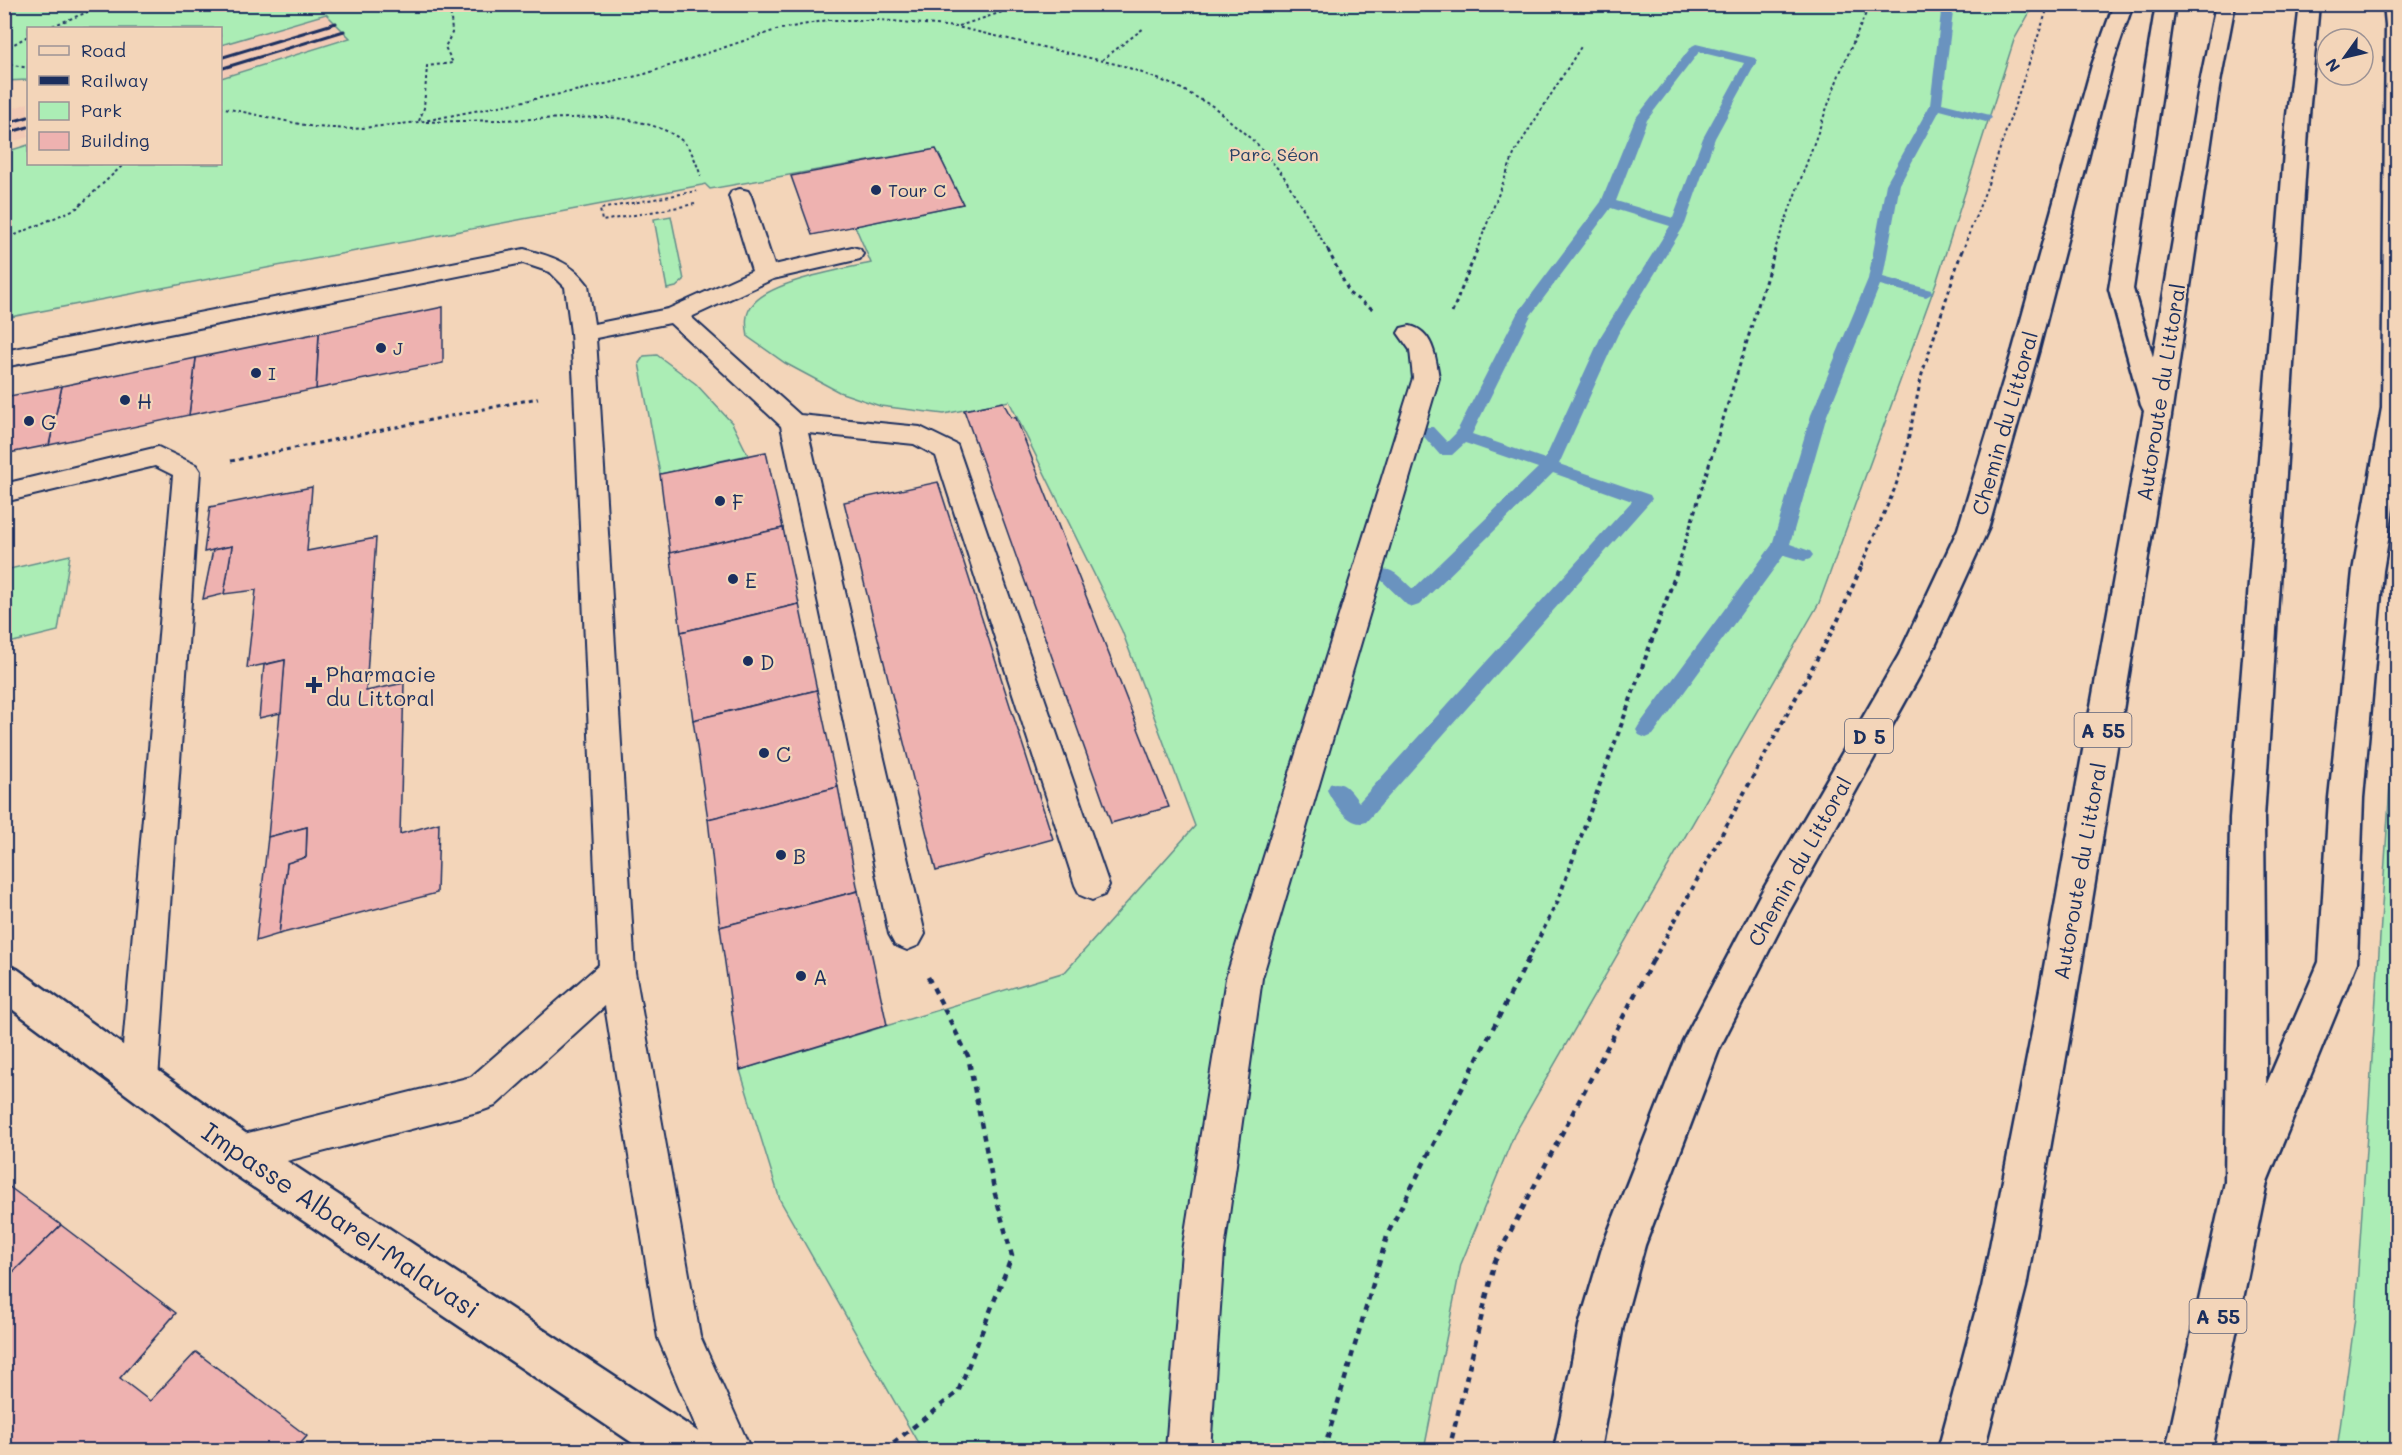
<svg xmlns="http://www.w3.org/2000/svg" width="2402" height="1455" font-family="Mali,sans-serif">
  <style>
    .built { fill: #f2cab6 }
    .green { fill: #abedb5; stroke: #638e8a; stroke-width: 1.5 }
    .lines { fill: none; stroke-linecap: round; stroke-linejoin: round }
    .stream { fill: #6b93bf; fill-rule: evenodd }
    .building { fill: #eeb2b0; stroke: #1b2f5e; stroke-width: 1.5 }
    .lane-casing { stroke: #1b2f5e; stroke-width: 4 }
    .street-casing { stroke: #1b2f5e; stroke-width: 5 }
    .primary-casing { stroke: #1b2f5e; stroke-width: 5 }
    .highway-casing { stroke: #1b2f5e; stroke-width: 5 }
    .path-far3 { stroke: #1b2f5e; stroke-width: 2; stroke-dasharray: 3 3; stroke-linecap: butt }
    .path-far2 { stroke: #1b2f5e; stroke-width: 3; stroke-dasharray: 4 4; stroke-linecap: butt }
    .path-far1 { stroke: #1b2f5e; stroke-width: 4; stroke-dasharray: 4.5 4.5; stroke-linecap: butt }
    .path { stroke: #1b2f5e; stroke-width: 4.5; stroke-dasharray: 6 6; stroke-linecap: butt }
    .lane { fill: #f3d5b9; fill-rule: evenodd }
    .street { fill: #f3d5b9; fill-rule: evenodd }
    .primary { fill: #f3d5b9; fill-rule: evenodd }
    .highway { fill: #f3d5b9; fill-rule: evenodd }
    .rail { stroke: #1b2f5e; stroke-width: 3 }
    .poi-dot { fill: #1b2f5e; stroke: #f3d5b9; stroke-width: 2 }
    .labels { text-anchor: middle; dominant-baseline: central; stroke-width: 4.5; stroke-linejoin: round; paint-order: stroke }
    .far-park-label { font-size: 18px; fill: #294267; stroke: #f3d5b9 }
    .far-poi-label { font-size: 18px; fill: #1b2f5e; stroke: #f3d5b9; text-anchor: start }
    .shield { fill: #f3d5b9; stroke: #5c6179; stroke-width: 1.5 }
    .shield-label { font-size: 20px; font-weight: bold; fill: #1b2f5e }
    .street-label { font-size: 21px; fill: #1b2f5e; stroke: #f3d5b9 }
    .poi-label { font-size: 21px; fill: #1b2f5e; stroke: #f3d5b9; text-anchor: start }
    .near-street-label { font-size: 26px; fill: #1b2f5e; stroke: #f3d5b9 }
  </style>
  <rect width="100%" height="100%" fill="#f3d5b9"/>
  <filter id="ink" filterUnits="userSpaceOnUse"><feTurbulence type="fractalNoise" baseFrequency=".0167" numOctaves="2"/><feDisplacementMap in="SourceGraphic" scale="12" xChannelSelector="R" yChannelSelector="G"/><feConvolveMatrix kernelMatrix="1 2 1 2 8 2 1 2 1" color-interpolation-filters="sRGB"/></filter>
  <g filter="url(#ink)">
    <g class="built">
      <polygon points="326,14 350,38 221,78 221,45"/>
      <polygon points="28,103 28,137 5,144 5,111"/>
    </g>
    <g class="green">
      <path d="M5,4L2034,5L2014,40L1937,280L1819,603L1514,1135L1461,1264L1424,1450H922L780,1200L740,1070L1065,972L1195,826L1122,631L1009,401L944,414L880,406L839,392L785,363L748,337C746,325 744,313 754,303C773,281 843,269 871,263L855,226L963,204L936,149L710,189L705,184L702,185L5,318V152L28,145V164H220L221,78L350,38L326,14L221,45L220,28H28V80L5,81Z"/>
      <polygon points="671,216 684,280 676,287 667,289 654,219"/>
      <polygon points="657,355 696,384 732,423 748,455 660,474 639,363 644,356"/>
      <polygon points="70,555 58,631 5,644 5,570"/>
      <polygon points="2397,678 2397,1450 2337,1450 2355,1317"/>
    </g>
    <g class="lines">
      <g class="stream">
        <polygon points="1942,4 1954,4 1942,103 1990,115 1992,118 1986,122 1940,110 1900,184 1883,277 1931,290 1933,293 1926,297 1880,285 1827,415 1790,544 1810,551 1813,555 1810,559 1804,561 1784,555 1653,735 1646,738 1639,735 1636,730 1639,725 1772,545 1811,415 1868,279 1886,184 1930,105"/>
        <path d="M1696,44L1755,58L1757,61L1715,138L1685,224L1618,334L1559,464L1650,495L1652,499L1366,822C1350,828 1334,804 1327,790L1330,784C1344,779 1351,792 1359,802L1632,501L1553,473L1419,605L1413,607L1407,605L1376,575L1379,570C1393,566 1403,581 1413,589L1538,468L1465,443L1452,455H1440L1419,431L1421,427H1433L1447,442L1456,433L1517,314L1601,202L1635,119L1692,46ZM1699,52L1744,63L1703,138L1673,218L1616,201L1647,120ZM1611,208L1670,226L1602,334L1545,459L1472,434L1531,315Z"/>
      </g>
    </g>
    <g class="building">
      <polygon points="936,149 963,204 812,235 791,176"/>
      <polygon points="443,307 443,363 316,389 319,333"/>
      <polygon points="319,333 316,389 189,415 196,358"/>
      <polygon points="196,358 189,415 49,445 62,386"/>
      <polygon points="62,386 49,445 4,454 4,397"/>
      <polygon points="1003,402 1011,417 1016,418 1169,807 1111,823 964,410"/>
      <polygon points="766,452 783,528 670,553 660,474"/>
      <polygon points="938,482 1053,839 936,871 844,502"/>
      <polygon points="312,487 307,551 376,538 366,691 404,683 400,834 439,823 437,893 279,934 287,863 306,857 307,827 268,837 285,660 247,668 256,590 224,594 232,546 204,552 210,507"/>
      <polygon points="783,528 799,604 681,632 670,553"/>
      <polygon points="232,546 224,594 203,599 213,550"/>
      <polygon points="799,604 817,690 693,720 681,632"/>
      <polygon points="285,660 281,713 259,718 264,665"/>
      <polygon points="817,690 838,787 708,819 693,720"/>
      <polygon points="838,787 858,891 720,927 708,819"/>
      <polygon points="307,827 306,857 287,863 279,934 256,941 268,837"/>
      <polygon points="858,891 887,1025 740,1070 720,927"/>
      <polygon points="4,1183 61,1225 4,1281"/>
      <polygon points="61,1225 176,1313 120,1378 150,1401 196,1352 307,1436 295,1450 4,1450 4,1281"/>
    </g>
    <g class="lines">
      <g class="lane-casing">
        <g id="lane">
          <path d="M740,189L748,191L751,196L774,265L852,247L860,249L863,254L860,259L773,279L691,317L800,415L920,427L957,445L1109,885L1104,895L1092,900L1080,895L1075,885L936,456L914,444L808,433L925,934L919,945L907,950L895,945L889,934L781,426L670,323L596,338L635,972L700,1336L751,1450H706L658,1338L605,1006L495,1106L481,1111L240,1173L226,1168L220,1154L226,1140L240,1135L471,1077L599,965L574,388L571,333L565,287L550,272L523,263L4,367V351L524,249C550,256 572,262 588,285L594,324L668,309L752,271L729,196L732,191Z"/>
          <path d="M1410,326C1433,331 1436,358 1439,378L1262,978L1224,1251L1210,1450H1166L1182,1251L1226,978L1413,378L1410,350L1398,333L1401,328Z"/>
          <polygon points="158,447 196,465 200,471 158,1080 152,1093 139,1098 126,1093 120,1080 173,475 155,466 4,502 4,484"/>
        </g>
      </g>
      <g class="street-casing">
        <polygon id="street" points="4,964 17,969 255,1140 700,1433 706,1450 643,1450 225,1168 4,1003"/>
      </g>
      <g class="primary-casing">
        <g id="primary">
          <polygon points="2114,4 2133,4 2112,65 2039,349 1988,529 1930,657 1786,917 1720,1047 1645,1245 1623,1326 1600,1450 1554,1450 1579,1326 1603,1245 1683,1041 1760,895 1899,655 1958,529 2013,349 2092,65"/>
          <polygon points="2384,4 2398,4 2398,478 2383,571 2363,798 2357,962 2264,1189 2249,1195 2234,1189 2228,1174 2319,962 2329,798 2353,571 2382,408 2386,25"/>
        </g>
      </g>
      <g class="highway-casing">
        <g id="highway">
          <polygon points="2156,4 2175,4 2133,289 2153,357 2199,88 2216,4 2235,4 2219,88 2171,416 2073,1017 2026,1287 1984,1450 1938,1450 1982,1287 2035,1017 2144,411 2141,405 2109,289"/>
          <polygon points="2300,4 2319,4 2309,115 2264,818 2267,1182 2212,1450 2166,1450 2225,1182 2230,818 2287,115"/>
        </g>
      </g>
      <g class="path-far3">
        <polyline points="1379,4 1387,11"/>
        <polyline points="959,26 1027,4"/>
        <polyline points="47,28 108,4"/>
        <polyline points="4,50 28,36"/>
        <polyline points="1102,60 1144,28"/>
        <polyline points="4,63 28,68"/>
        <polyline points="220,107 314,127 353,129 419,122 585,89 645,74 776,30 828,20 880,20 957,27 1124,66 1176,86 1214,107 1257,144 1283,175 1329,252"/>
        <polyline points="419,121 424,108 427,66 453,63 445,47 452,33 450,4"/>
        <path d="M426,122L607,117C629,119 662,125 680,139C692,148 696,163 701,176"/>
        <polyline points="695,204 602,221 600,209 697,191"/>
        <polyline points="4,240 77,208 124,164"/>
        <polyline points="1476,252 1515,152 1582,45"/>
        <polyline points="1774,252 1839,75 1870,4"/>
        <polyline points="1962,252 1987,187 2049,4"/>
      </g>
      <g class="path-far2">
        <polyline points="1328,250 1350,294 1374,310"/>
        <polyline points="1452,313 1477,250"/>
        <polyline points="231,461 538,398"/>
        <polyline points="1678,566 1775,250"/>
        <polyline points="1861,566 1895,488 1904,460 1922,374 1962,250"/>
      </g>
      <g class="path-far1">
        <polyline points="1527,961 1557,903 1679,565"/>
        <polyline points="1653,961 1838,620 1862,565"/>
      </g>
      <g class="path">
        <polyline points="884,1450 958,1392 1012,1256 995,1194 968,1056 928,977"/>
        <polyline points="1324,1450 1388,1233 1528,960"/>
        <polyline points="1449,1450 1495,1261 1653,960"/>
      </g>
      <use href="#lane" class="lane"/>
      <use href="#street" class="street"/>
      <use href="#primary" class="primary"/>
      <use href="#highway" class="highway"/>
      <g class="rail">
        <polyline points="220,58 336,23"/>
        <polyline points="220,69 344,31"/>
        <polyline points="4,124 28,117"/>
        <polyline points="4,134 28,127"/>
      </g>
    </g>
  </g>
  <g class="poi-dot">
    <circle cx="876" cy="190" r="6"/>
    <circle cx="381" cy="348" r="6"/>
    <circle cx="256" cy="373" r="6"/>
    <circle cx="125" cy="400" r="6"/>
    <circle cx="29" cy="421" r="6"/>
    <circle cx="720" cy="501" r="6"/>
    <circle cx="733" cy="579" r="6"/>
    <circle cx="748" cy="661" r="6"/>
    <path d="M311 676h6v6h6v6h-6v6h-6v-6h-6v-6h6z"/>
    <circle cx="764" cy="753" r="6"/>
    <circle cx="781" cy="855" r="6"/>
    <circle cx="801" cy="976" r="6"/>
  </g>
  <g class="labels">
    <g class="far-park-label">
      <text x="1274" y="154">Parc Séon</text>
    </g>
    <g class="far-poi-label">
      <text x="888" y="190">Tour C</text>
      <text x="393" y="348">J</text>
      <text x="268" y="373">I</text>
    </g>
    <g class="shield">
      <rect x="2074.5" y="713" width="57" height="34" rx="4.5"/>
      <rect x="1845" y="719" width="48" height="34" rx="4.5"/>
      <rect x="2189.5" y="1299" width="57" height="34" rx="4.5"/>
    </g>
    <g class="shield-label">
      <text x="2103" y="730">A 55</text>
      <text x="1869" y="736">D 5</text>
      <text x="2218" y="1316">A 55</text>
    </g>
    <g class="street-label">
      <text transform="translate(2160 392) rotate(-81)">Autoroute du Littoral</text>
      <text transform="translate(2004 423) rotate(-74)">Chemin du Littoral</text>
      <text transform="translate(1799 861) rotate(-61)">Chemin du Littoral</text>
      <text transform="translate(2079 871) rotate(-80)">Autoroute du Littoral</text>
    </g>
    <g class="poi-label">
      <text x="137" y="400">H</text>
      <text x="41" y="421">G</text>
      <text x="732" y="501">F</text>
      <text x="745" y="579">E</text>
      <text x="760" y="661">D</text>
      <text x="326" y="673">Pharmacie<tspan x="326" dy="24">du Littoral</tspan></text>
      <text x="776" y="753">C</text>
      <text x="793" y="855">B</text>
      <text x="813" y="976">A</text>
    </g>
    <g class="near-street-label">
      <text transform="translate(341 1220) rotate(34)">Impasse Albarel-Malavasi</text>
    </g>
  </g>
  <rect width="2402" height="1455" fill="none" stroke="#f3d5b9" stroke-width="24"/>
  <rect x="12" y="12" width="2378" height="1431" fill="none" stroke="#1b2f5e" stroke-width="2" filter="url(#ink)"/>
  <rect x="27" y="27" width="195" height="138" fill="#f3d5b9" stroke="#9d9395" stroke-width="1.5"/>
  <rect x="39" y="46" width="30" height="9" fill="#f3d5b9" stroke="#9d9395" stroke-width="1.5"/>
  <text x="81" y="57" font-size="18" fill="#1b2f5e">Road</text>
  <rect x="39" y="76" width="30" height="9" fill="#1b2f5e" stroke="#9d9395" stroke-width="1.5"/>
  <text x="81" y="87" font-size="18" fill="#1b2f5e">Railway</text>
  <rect x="39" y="102" width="30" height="18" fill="#abedb5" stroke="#9d9395" stroke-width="1.5"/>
  <text x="81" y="117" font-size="18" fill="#1b2f5e">Park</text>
  <rect x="39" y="132" width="30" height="18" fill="#eeb2b0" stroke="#9d9395" stroke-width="1.5"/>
  <text x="81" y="147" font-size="18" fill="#1b2f5e">Building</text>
  <g transform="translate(2345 57) rotate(236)"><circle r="28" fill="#f3d5b9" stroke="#9d9395" stroke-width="1.5"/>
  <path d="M0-4.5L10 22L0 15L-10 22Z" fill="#1b2f5e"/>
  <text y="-9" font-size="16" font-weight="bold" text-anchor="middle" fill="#1b2f5e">N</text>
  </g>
</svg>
